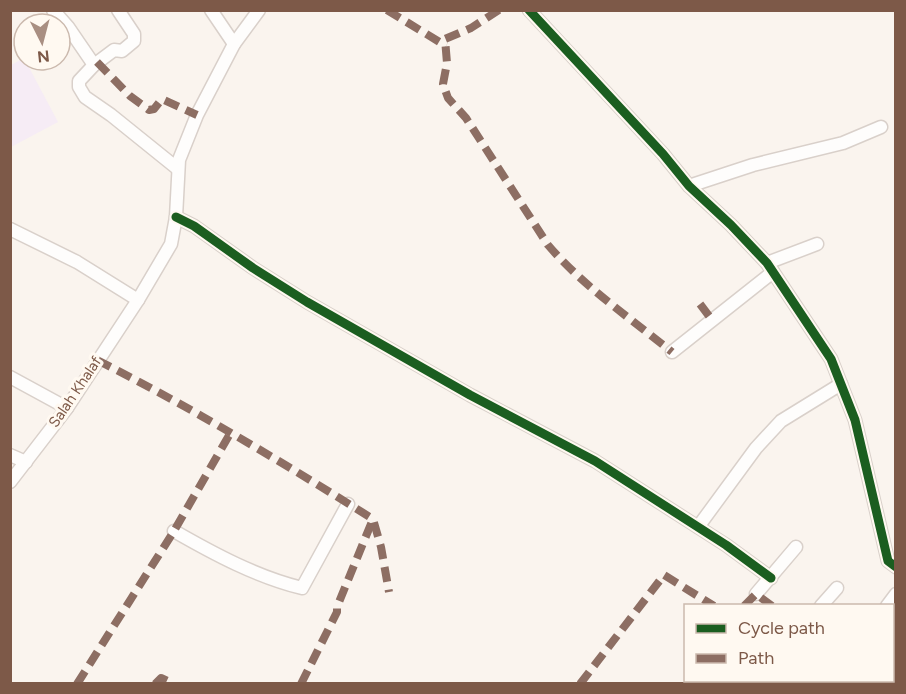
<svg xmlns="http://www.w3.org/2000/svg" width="906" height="694" font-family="Figtree,sans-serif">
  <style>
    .education { fill: #f6ecf5 }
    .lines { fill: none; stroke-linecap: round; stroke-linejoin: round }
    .minor-casing { stroke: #d9d0ca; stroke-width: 15 }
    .minor { stroke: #fefdfc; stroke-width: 12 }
    .quiet { stroke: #8d6e63; stroke-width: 8; stroke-dasharray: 15 8; stroke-linecap: butt }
    .cycleway-casing { stroke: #fff9f1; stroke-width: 13 }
    .cycleway { stroke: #1b5e20; stroke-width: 9 }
    .labels { text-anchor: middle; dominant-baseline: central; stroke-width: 6; stroke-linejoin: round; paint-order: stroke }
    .street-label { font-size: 15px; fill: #7d5948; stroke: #fff9f1 }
  </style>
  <rect width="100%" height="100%" fill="#faf4ee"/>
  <polygon class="education" points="24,58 58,122 11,147 11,65"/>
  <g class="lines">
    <g class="minor-casing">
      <g id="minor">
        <polyline points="53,10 68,27 94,65"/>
        <polyline points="118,10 134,34 134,41 122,51 114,50 94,65 79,81 79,87 85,97 111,115 178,169"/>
        <polyline points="211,10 234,44"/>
        <polyline points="529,10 663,154 689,186 731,225 767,263 831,359 855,420 888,561 896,567"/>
        <polyline points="689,186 753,165 843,143 881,127"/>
        <polyline points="176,217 194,226 253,268 307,302 470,395 595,461 726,545 771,578"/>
        <polyline points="10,229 77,262 138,300"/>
        <polyline points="767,263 817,244"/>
        <polyline points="672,352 773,272"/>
        <polyline points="10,377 67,408"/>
        <polyline points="10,455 26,462"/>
        <polyline points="10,482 67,408 138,300 171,244 176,217 179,160 197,115 234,44 259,10"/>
        <polyline points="698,527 756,448 781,421 841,384"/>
        <path d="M174,531C214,554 257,577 302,588L348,504"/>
        <polyline points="756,594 796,547"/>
        <polyline points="821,606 837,588"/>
        <polyline points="887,606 896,594"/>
      </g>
    </g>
    <use href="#minor" class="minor"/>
    <g class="quiet">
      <polyline points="387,10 446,46"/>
      <path d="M499,10L471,28L445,39L447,63L443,84L448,98L466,118L548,245C583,286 630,318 672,352"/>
      <polyline points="97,62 130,96 149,110 154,109 162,99 197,115"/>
      <polyline points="700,304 712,320"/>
      <path d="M97,360C192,408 282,462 373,519L381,547L389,592"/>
      <polyline points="744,606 756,594 772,606"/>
      <polyline points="876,680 879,684"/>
      <polyline points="77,684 174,531 231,432"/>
      <polyline points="155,684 161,678 174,684"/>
      <polyline points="301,684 337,612 337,607 373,519"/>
      <polyline points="580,684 664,575 714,606"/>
    </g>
    <g class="cycleway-casing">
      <g id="cycleway">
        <polyline points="529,10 663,154 689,186 731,225 767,263 831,359 855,420 888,561 896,567"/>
        <polyline points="176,217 194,226 253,268 307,302 470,395 595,461 726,545 771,578"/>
      </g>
    </g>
    <use href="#cycleway" class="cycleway"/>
  </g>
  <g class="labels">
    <g class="street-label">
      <text transform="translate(75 392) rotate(-56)">Salah Khalaf</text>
    </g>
  </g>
  <rect width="906" height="694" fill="none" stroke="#7d5948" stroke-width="24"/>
  <rect x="684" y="604" width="210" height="78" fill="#fff9f1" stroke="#cbb9ad" stroke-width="1.5"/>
  <rect x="696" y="624" width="30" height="9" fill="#1b5e20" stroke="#cbb9ad" stroke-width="1.5"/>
  <text x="738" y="634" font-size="18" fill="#7d5948">Cycle path</text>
  <rect x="696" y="654" width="30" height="9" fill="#8d6e63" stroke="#cbb9ad" stroke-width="1.5"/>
  <text x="738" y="664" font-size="18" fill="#7d5948">Path</text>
  <g transform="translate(42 42) rotate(174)"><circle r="28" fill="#fff9f1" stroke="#cbb9ad" stroke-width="1.5"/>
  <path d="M0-4.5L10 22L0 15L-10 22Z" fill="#a98f82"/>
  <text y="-9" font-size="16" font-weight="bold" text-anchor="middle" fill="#7d5948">N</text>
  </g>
</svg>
